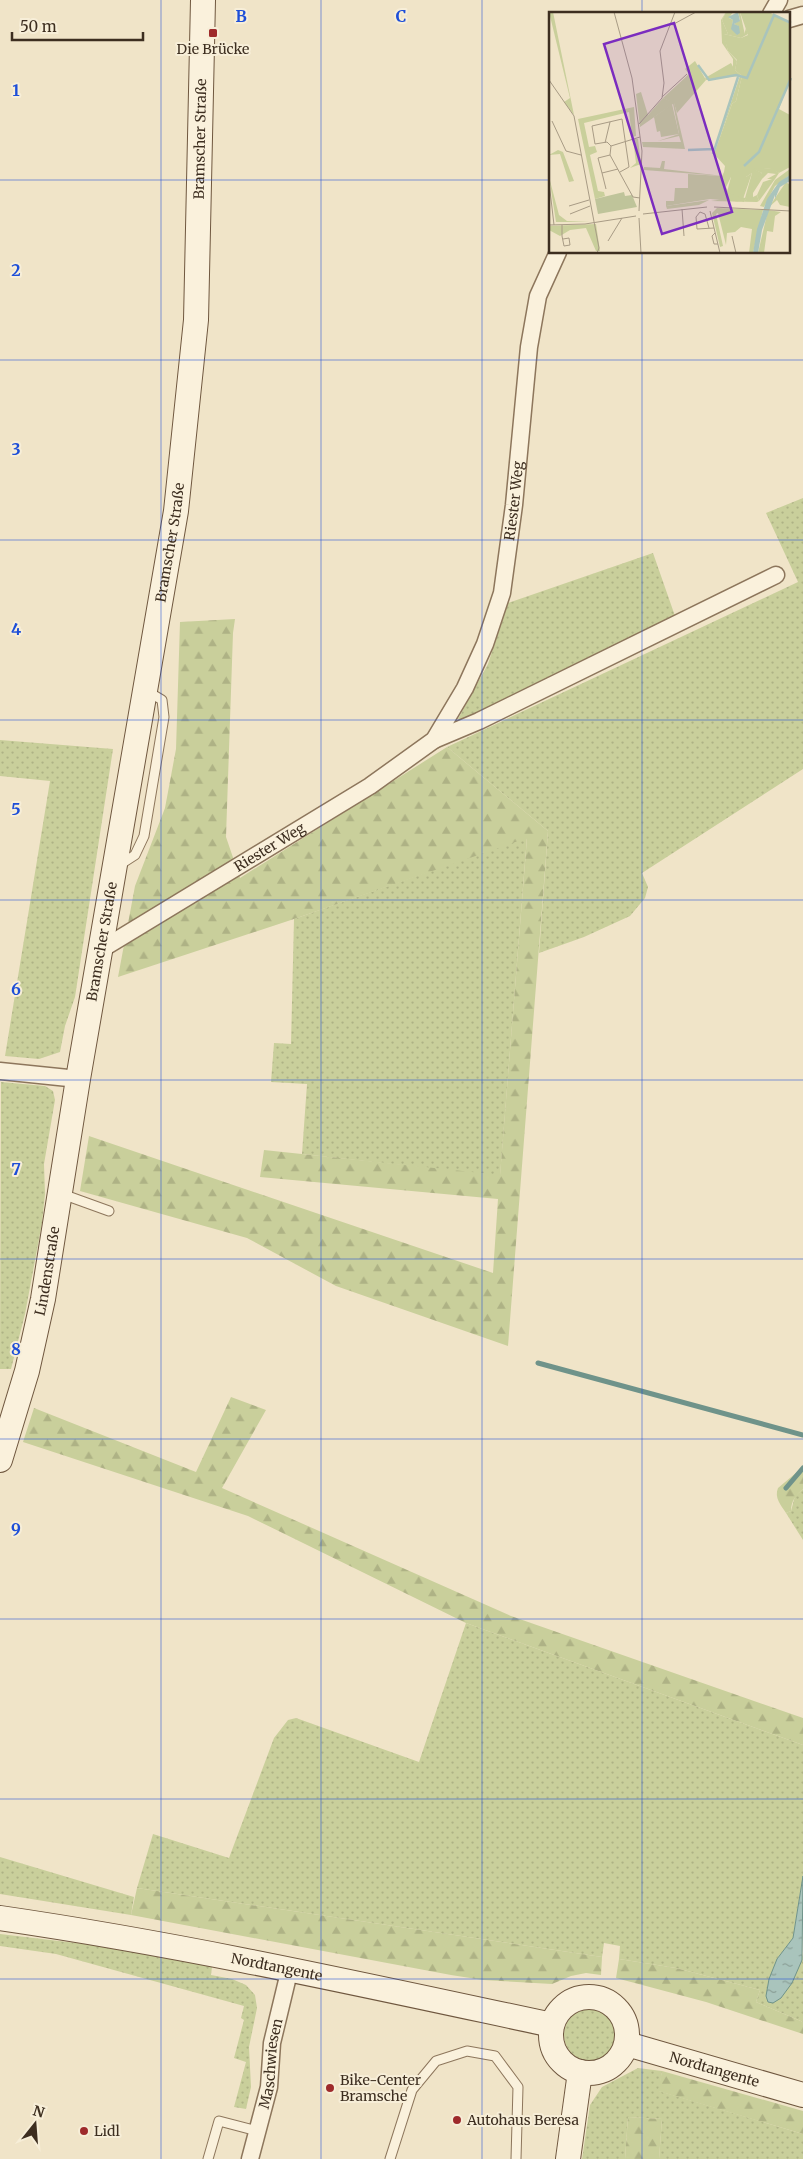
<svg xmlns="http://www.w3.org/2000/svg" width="803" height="2159" font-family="Merriweather,serif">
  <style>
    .grass { fill: url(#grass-dots) }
    .forest { fill: url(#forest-firs) }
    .water { fill: url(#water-ripples); stroke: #6f938a }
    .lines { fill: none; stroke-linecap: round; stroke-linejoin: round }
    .stream { stroke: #6f938a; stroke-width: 5 }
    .lane-casing { stroke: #8d765c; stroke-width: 11 }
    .street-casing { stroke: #8d765c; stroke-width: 19 }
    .secondary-casing { stroke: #6f573f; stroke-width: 26 }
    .lane { stroke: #faf1dc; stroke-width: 9 }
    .street { stroke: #faf1dc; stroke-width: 16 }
    .secondary { stroke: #faf1dc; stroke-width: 24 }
    .grid { fill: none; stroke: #1d4ed8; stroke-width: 1; stroke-opacity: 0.55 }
    .poi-dot { fill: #9e2a2b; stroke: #f7eed8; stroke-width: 2 }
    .labels { text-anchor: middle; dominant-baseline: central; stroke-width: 4; stroke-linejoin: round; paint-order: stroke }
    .poi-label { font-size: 14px; fill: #3d2e20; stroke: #f7eed8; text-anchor: start }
    .street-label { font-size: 14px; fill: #3d2e20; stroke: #f7eed8 }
    .inset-river { fill: none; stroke: #a9c4bc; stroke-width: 2.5 }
    .inset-road { fill: none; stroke: #a89b85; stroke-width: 1 }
    .view { fill: #7b2cbf; fill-opacity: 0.15; stroke: #7b2cbf; stroke-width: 2.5 }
    .inset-edge { fill: none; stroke: #3d2e20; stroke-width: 2.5 }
    .grid-label { font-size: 16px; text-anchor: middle; font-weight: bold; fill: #1d4ed8; stroke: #f7eed8; stroke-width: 4; stroke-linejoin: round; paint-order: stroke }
  </style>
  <defs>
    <pattern id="grass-dots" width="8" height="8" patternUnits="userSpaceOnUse" patternTransform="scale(1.25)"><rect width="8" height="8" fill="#c9cf9b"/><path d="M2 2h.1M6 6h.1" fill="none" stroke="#aeb285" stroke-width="1.8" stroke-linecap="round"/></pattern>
    <pattern id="forest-firs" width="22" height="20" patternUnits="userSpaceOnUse" patternTransform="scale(1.25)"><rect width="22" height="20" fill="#c9cf9b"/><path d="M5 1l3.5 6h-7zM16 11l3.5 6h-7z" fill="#aeb285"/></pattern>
    <pattern id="water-ripples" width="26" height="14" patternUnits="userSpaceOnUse" patternTransform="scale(1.25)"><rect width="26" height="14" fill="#a9c4bc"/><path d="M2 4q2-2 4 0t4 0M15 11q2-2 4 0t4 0" fill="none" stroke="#8ba098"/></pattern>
  </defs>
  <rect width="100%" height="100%" fill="#f0e4c8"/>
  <g class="grass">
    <polygon points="803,498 803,769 642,873 648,887 645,898 630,916 584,937 539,953 548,831 447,747 798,582 766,513"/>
    <polygon points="653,553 675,616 462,722 458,719 488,664 508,603"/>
    <polygon points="0,740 113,749 75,997 65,1026 60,1052 39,1059 5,1056 50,781 0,776"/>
    <polygon points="527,837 500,1176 302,1154 307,1084 271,1082 274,1043 291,1044 294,919"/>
    <polygon points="1,1082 45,1086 53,1091 55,1100 44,1164 45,1194 42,1223 25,1314 11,1369 0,1369"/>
    <polygon points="803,1489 803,1540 786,1513 791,1511 795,1496"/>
    <polygon points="466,1623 803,1745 803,1876 793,1938 777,1959 792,1983 803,1954 803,2022 756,2002 760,1990 676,1968 619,1959 620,1946 604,1943 602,1957 137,1888 153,1834 229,1858 274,1738 288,1720 296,1718 419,1762"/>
    <polygon points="0,1857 134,1897 131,1915 0,1894"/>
    <polygon points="0,1934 101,1946 212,1967 211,1975 232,1979 246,1985 255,1995 257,2008 249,2047 251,2087 246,2109 234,2107 246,2062 234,2058 244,2020 241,2018 244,2006 56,1954 0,1946"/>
    <circle cx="590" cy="2035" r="26"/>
    <polygon points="638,2068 662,2071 659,2091 803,2134 803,2159 659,2159 662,2119 628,2117 625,2159 582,2159 590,2105 602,2087"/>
  </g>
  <g class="forest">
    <polygon points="235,619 233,633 226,837 240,878 447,747 548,831 508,1346 336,1286 247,1238 80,1191 89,1136 493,1273 498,1199 260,1177 264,1150 500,1175 527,838 294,919 118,977 135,886 165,808 176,749 180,622"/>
    <polygon points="231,1397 266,1410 222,1488 511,1616 803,1718 803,1745 466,1623 248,1516 23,1442 34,1408 196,1472"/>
    <path d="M803,1467V1489C796,1495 791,1501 791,1511L786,1513C781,1505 774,1498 778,1488Z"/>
    <polygon points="137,1888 602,1957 601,1975 586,1973 571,1976 552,1984 483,1980 451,1975 131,1915"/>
    <polygon points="619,1959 676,1968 760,1990 756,2002 803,2022 803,2034 706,2002 616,1978"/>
    <polygon points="662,2071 803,2111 803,2134 658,2091"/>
    <polygon points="628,2117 662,2119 659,2159 625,2159"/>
  </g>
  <polygon class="water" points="803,1876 802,1960 792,1983 781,1998 773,2003 768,2002 766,1996 769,1979 777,1959 793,1938"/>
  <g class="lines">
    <g class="stream">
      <polyline points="538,1363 803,1435"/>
      <polyline points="786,1488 803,1468"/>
    </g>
    <g class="lane-casing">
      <g id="lane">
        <polyline points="118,866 135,855 144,836 164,717 162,700 147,691"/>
        <polyline points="62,1194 109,1211"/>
        <polyline points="208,2159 219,2121 257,2131"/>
        <polyline points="390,2159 412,2090 436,2061 467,2051 495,2056 518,2087 516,2159"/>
      </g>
    </g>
    <g class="street-casing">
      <g id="street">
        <polyline points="771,14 779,0"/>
        <polyline points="789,19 803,15"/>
        <polyline points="434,740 479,721 776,575"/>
        <path id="s1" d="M102,949L370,786L434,740L465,688L485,644L502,593L514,505L529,347L538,296L558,252"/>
        <polyline points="0,1071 78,1079"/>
        <path id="s2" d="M250,2159L269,2087L272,2043L290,1968"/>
      </g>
    </g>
    <g class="secondary-casing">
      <g id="secondary">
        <path id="s3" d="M0,1460L27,1371L43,1299L78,1079L176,511L196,320L203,0"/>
        <path id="s4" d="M0,1918C186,1945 369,1986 552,2025"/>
        <circle cx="589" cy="2035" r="38"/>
        <path id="s5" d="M627,2044L803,2095"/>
        <polyline points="568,2159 580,2072"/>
      </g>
    </g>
    <use href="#lane" class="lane"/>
    <use href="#street" class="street"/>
    <use href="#secondary" class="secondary"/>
  </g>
  <path class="grid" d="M161,0V2159M321,0V2159M482,0V2159M642,0V14M0,180H550M789,180H803M642,252V2159M0,360H803M0,540H803M0,720H803M0,900H803M0,1080H803M0,1259H803M0,1439H803M0,1619H803M0,1799H803M0,1979H803"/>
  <g class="poi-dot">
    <rect x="208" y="28" width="10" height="10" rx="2.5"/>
    <circle cx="330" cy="2088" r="5"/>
    <circle cx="457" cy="2120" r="5"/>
    <circle cx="84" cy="2131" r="5"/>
  </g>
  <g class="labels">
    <g class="poi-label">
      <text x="213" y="49" text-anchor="middle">Die Brücke</text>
      <text x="340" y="2080">Bike-Center<tspan x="340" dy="16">Bramsche</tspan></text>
      <text x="467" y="2120">Autohaus Beresa</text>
      <text x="94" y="2131">Lidl</text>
    </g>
    <g class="street-label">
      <text stroke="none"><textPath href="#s3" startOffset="1339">Bramscher Straße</textPath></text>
      <text stroke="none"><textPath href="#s1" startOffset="648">Riester Weg</textPath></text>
      <text stroke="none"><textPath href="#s3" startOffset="934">Bramscher Straße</textPath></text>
      <text stroke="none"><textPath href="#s1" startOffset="196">Riester Weg</textPath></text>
      <text stroke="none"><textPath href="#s3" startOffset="529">Bramscher Straße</textPath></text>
      <text stroke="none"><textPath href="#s3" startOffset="195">Lindenstraße</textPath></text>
      <text stroke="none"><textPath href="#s4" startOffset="281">Nordtangente</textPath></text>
      <text stroke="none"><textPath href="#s2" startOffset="98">Maschwiesen</textPath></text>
      <text stroke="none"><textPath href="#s5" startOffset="91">Nordtangente</textPath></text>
    </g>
  </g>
  <g transform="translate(549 12)">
    <rect width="241" height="241" fill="#f0e4c8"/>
    <path d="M0,0H4L25,103L15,90L21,86ZM191,0H220L241,12V66L230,97L241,103V155L230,161L221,156L207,158L213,161L195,190L161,187L117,194V189H125L126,176H139V162L173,164L175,160L176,154L165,142L183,92L187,89L193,64L186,58L188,48L179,39L175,25V22L192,26L199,23ZM203,161L196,186L179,180L177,175L182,165H197ZM146,49L157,68L128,101L125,91L114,86L140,62L136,57ZM123,92L130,122L112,125L111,119L108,120L105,105ZM85,95L87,124L83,125L80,100L35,111L40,135L46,134L48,140L41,143L49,179L55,180L56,184L46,187L29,107ZM84,127H89L92,152L81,156L87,151ZM9,138L14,140L25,169L20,170L11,142L0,143ZM241,157V163L226,174L215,195L211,194L226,168ZM226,166V167L210,189L208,183L214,170ZM237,170L241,173V195L231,193L228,188L220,195ZM168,196L214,198L204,241H200L203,217L192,215L186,220L178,221L177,233L169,201L167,202L174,234L171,235L163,201ZM219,198L232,200L226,204L224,220L218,219L215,241H209Z" fill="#c9cf9b" fill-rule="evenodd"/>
    <path d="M177,0L173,8L179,22L195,23L197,16L199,22L192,26L175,22L179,39L188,49L186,58L193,64L187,89L183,92L164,144L191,64L184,63V47L173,31L172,8ZM92,80L99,103L114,86L125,90L136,137L94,135L93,130H132L130,124L109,129L130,122L124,92L91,115L87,82ZM113,149H116L115,157L174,164L95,158V155L111,156ZM223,156L230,161L226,167H218L227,162L219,161L213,167L204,181V185L208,183L210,189L208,190L162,189L175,187L195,190L206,168L213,161L203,157ZM0,165L10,203L18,209L41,210H7ZM160,188L150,193L118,197L117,194ZM47,212L51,239H47L37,216L21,218L11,224L0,218V214Z" fill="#c9cf9b"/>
    <path d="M177,0H184L180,6L184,8L183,14L188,23L189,14L185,12L191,8L189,0H191L196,23L188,24L179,22L173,8ZM182,51L189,64L157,68L156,66ZM203,161L194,187L178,180L182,165H197Z" fill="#c9cf9b"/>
    <path d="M75,180L76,184L83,183L88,195L49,202L46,187Z" fill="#bfc49a"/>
    <path d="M189,0L191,9L185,12L190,14L191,21L188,23L182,17L184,8L179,5ZM241,163V169L231,175L226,187V183L213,218L209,241H204L208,217L218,187L230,170Z" fill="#a9c4bc"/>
    <path class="inset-river" d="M149,53L160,68L187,63L198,66L225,3L242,11M139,138L165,137M164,142L189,65M195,154L210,140L242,66"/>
    <path class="inset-road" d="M65,0L83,66L93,139L90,199M123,13L147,0M0,68L25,104L50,236L48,241M113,85L138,62M3,109L17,139L32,143M90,112L113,86L115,71L111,39L126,0M91,125L62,134L61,143L84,185L91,186M56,131L61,110M62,134L58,130L46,132L43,114L73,107L80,155L71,160M61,143L49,146L53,161L69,157M53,161L57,177M0,170L5,213M20,194L40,188M165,195L242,199M133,197L135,224M161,199L171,241M21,202L41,194M94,202L158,195M90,206L92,241M0,213L36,212L87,204M13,213V224L15,234L21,233L20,226L14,227M160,216L156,202L151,200L147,205L148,217L165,216M166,221L163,224L165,232H169M183,224L187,241M59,229L73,206"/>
    <path class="view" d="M125,11L183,200L113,222L55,32Z"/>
    <rect width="241" height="241" class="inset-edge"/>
  </g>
  <g class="grid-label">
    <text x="241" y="22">B</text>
    <text x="401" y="22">C</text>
    <text x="16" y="96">1</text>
    <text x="16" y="276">2</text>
    <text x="16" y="455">3</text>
    <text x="16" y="635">4</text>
    <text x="16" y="815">5</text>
    <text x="16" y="995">6</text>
    <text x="16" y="1175">7</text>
    <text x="16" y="1355">8</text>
    <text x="16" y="1535">9</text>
  </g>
  <g transform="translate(35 2124) rotate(17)" stroke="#f7eed8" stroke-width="4" paint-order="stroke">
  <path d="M0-4L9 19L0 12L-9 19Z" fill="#3d2e20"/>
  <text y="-8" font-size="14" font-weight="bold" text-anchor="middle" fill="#3d2e20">N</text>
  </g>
  <path d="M12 32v8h131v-8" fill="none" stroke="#3d2e20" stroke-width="2.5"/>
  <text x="20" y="32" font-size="15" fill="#3d2e20" stroke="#f7eed8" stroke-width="4" paint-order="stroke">50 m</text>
</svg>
